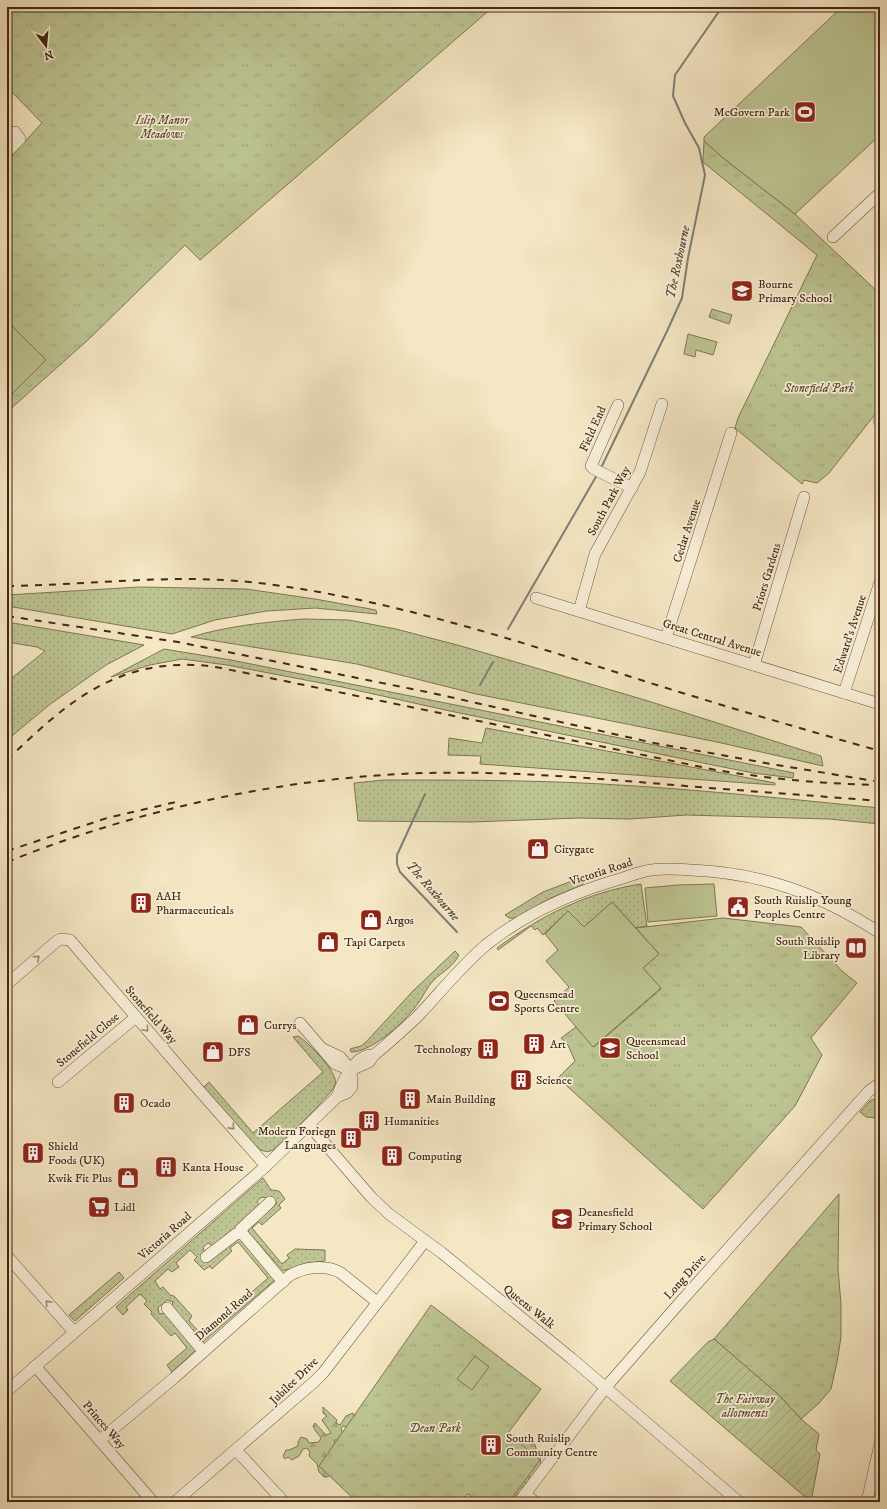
<svg xmlns="http://www.w3.org/2000/svg" width="887" height="1509" font-family="'IM FELL DW Pica',serif">
  <style>
    .grass { fill: url(#grass-dots); stroke: #807653; fill-rule: evenodd }
    .forest { fill: url(#forest-firs); stroke: #807653 }
    .park { fill: url(#park-tufts); stroke: #807653 }
    .garden { fill: url(#garden-furrows); stroke: #807653 }
    .pitch { fill: #bdc593; stroke: #807653 }
    .lines { fill: none; stroke-linecap: round; stroke-linejoin: round }
    .stream { stroke: #7b8178; stroke-width: 2 }
    .minor-casing { stroke: #70563f; stroke-width: 12 }
    .minor { stroke: #f8efd9; stroke-width: 11 }
    .rail { stroke: #442613; stroke-width: 2; stroke-dasharray: 7 7; stroke-linecap: butt }
    .oneway { stroke: #9e8a76 }
    .labels { text-anchor: middle; dominant-baseline: central; stroke-width: 3.5; stroke-linejoin: round; paint-order: stroke }
    .poi-label { font-size: 12px; fill: #442613; stroke: #f8efd9; text-anchor: start }
    .park-label { font-size: 12px; font-style: italic; fill: #624e33; stroke: #f8efd9 }
    .street-label { font-size: 12px; fill: #442613; stroke: #f8efd9 }
    .water-label { font-size: 13px; font-style: italic; fill: #5b4c3d; stroke: #f8efd9 }
  </style>
  <defs>
    <pattern id="grass-dots" width="8" height="8" patternUnits="userSpaceOnUse"><rect width="8" height="8" fill="#bdc593"/><path d="M2 2h.1M6 6h.1" fill="none" stroke="#a4a97e" stroke-width="1.8" stroke-linecap="round"/></pattern>
    <pattern id="forest-firs" width="22" height="20" patternUnits="userSpaceOnUse"><rect width="22" height="20" fill="#bdc593"/><path d="M5 1l3.5 6h-7zM16 11l3.5 6h-7z" fill="#a4a97e"/></pattern>
    <pattern id="park-tufts" width="24" height="20" patternUnits="userSpaceOnUse"><rect width="24" height="20" fill="#bdc593"/><path d="M3 7l-1-3M5 7V3M7 7l1-3M15 17l-1-3M17 17v-4M19 17l1-3" fill="none" stroke="#a4a97e"/></pattern>
    <pattern id="garden-furrows" width="10" height="10" patternUnits="userSpaceOnUse"><rect width="10" height="10" fill="#bdc593"/><path d="M-1 1l2-2M0 10L10 0M9 11l2-2" fill="none" stroke="#a4a97e"/></pattern>
  </defs>
  <rect width="100%" height="100%" fill="#f5e7c4"/>
  <filter id="stains"><feTurbulence type="fractalNoise" baseFrequency=".005" numOctaves="4"/><feColorMatrix values="0 0 0 0 .2 0 0 0 0 .09 0 0 0 0 .02 0 0 0 .5 -.17"/></filter>
  <radialGradient id="worn" r=".72"><stop offset=".6" stop-color="#630" stop-opacity="0"/><stop offset="1" stop-color="#630" stop-opacity=".3"/></radialGradient>
  <g class="grass">
    <polygon points="139,587 246,589 315,599 376,610 377,614 315,608 267,611 215,620 172,634 7,606 7,595"/>
    <path d="M304,619L349,620L396,629L461,646L645,700L821,756L823,766L717,742L476,694L357,664L191,637C228,626 266,622 304,619Z"/>
    <polygon points="7,622 144,645 106,665 49,705 7,740 7,682 45,651 37,647 7,642"/>
    <polygon points="164,649 231,660 794,773 793,778 753,773 713,765 450,711 342,687 227,665 182,659 150,665 111,677"/>
    <polygon points="486,728 775,783 775,785 480,764 481,756 448,755 449,738 482,743"/>
    <path d="M384,780C457,780 530,780 602,784C695,789 788,799 880,808V824L829,819L686,815L630,819L579,818L472,822L358,821L354,783Z"/>
    <polygon points="585,876 585,882 582,885 551,898 515,918 509,918 505,915 543,892"/>
    <path d="M641,884L647,926L636,928L612,902L584,927L568,911L543,935L537,928L535,930L531,926L498,950L497,948C540,916 588,892 641,884Z"/>
    <path d="M455,951L459,955C452,968 443,971 433,981C427,987 424,995 419,1002C407,1020 373,1052 351,1052L350,1049L361,1046L366,1042L413,991Z"/>
    <path d="M298,1036C308,1042 340,1074 335,1085C332,1092 324,1099 319,1105C305,1120 289,1135 273,1150C267,1153 261,1151 256,1147L203,1088L209,1082L253,1133L323,1072L293,1037Z"/>
    <path d="M875,1099C879,1104 878,1111 878,1118L866,1117L860,1112L870,1101Z"/>
    <path d="M263,1178L271,1190L279,1191L285,1199L279,1205L281,1208L262,1225L259,1222L252,1228L282,1264L289,1258L287,1255L295,1249L325,1250V1261L307,1263L283,1271L249,1233L248,1230L277,1203L272,1197L267,1199L264,1197L260,1198L257,1202L260,1207L215,1247L208,1243L203,1247L205,1254L238,1238L241,1239L276,1279L203,1342L171,1308L173,1302L167,1300L163,1304L158,1307L159,1314L166,1313L197,1349L172,1372L167,1365L187,1348L175,1333L171,1336L151,1314L152,1312L144,1304L147,1301L140,1294L126,1307L128,1310L123,1315L116,1307ZM238,1242L268,1278L202,1335L189,1321L192,1316L174,1296L170,1295L163,1287L160,1289L155,1281L168,1269L172,1272L179,1267L176,1263L190,1250L197,1257L194,1260L204,1270L210,1266L212,1269L232,1251L230,1248Z"/>
    <polygon points="119,1272 124,1278 75,1321 69,1315"/>
  </g>
  <g class="forest">
    <polygon points="323,1407 337,1420 336,1423 340,1425 346,1416 353,1413 355,1421 349,1427 343,1426 341,1428 343,1435 339,1440 334,1440 337,1450 332,1474 327,1477 324,1477 319,1472 317,1464 309,1456 310,1452 307,1448 303,1449 299,1456 292,1460 288,1457 285,1459 283,1456 286,1450 289,1450 298,1446 298,1442 301,1437 307,1439 309,1443 319,1442 321,1438 315,1430 313,1426 315,1423 326,1435 331,1433 322,1420 327,1416 323,1413"/>
    <polygon points="505,1431 511,1433 520,1441 525,1440 534,1442 536,1448 535,1454 540,1456 541,1466 539,1471 535,1471 533,1477 529,1477 529,1482 525,1483 526,1486 522,1487 522,1492 517,1494 517,1500 512,1502 501,1502"/>
  </g>
  <g class="park">
    <polygon points="7,7 493,7 200,260 185,245 89,339 7,412 7,161 42,123 7,87"/>
    <polygon points="704,141 723,158 795,214 880,294 880,408 829,473 817,483 804,480 802,484 735,428 738,418 817,255 703,162"/>
    <polygon points="712,309 732,315 729,324 709,317"/>
    <polygon points="723,918 801,927 842,971 857,983 811,1038 822,1055 795,1106 703,1209 558,1078 575,1061 568,1045 561,1038 576,1027 594,1047 661,989 643,968 659,954 636,928"/>
    <polygon points="839,1194 838,1268 841,1304 841,1337 837,1362 831,1389 819,1403 801,1419 779,1395 714,1339"/>
    <polygon points="431,1305 541,1389 508,1433 540,1460 509,1502 479,1502 468,1494 461,1502 357,1502 319,1466"/>
  </g>
  <polygon class="garden" points="714,1339 779,1395 801,1419 819,1434 816,1450 820,1454 811,1502 670,1381 708,1342"/>
  <g class="pitch">
    <polygon points="842,7 880,7 880,135 795,214 723,158 704,141 704,137"/>
    <polygon points="7,321 46,360 7,399"/>
    <polygon points="688,334 717,342 713,355 696,350 695,357 684,354"/>
    <polygon points="714,884 717,916 648,922 645,888 678,885"/>
    <polygon points="612,902 659,954 643,968 661,988 593,1047 554,1001 569,987 546,961 558,950 545,934 568,911 584,927"/>
    <polygon points="475,1356 489,1367 472,1390 457,1379"/>
  </g>
  <g class="lines">
    <g class="stream">
      <polyline points="601,468 668,329 682,298 688,258 705,175 699,148 685,123 673,96 675,75 722,7"/>
      <polyline points="508,629 597,475"/>
      <polyline points="480,685 493,662"/>
      <polyline points="425,794 397,855 397,864 400,872 457,932"/>
    </g>
    <g class="minor-casing">
      <g id="minor">
        <polyline points="7,152 20,139 15,132"/>
        <polyline points="833,237 880,193"/>
        <polyline points="618,405 591,466 594,469 632,488"/>
        <polyline points="879,421 880,421"/>
        <polyline points="536,598 880,704"/>
        <polyline points="579,611 595,554 640,472 662,404"/>
        <polyline points="666,638 731,433"/>
        <polyline points="754,665 804,497"/>
        <polyline points="844,693 880,582"/>
        <polyline points="7,984 57,941 61,939 70,940 198,1089 266,1166"/>
        <polyline points="300,1023 335,1064 350,1070"/>
        <path d="M351,1070L369,1062L374,1055C389,1043 403,1030 417,1017C440,993 460,967 486,945C526,913 571,893 620,879C630,876 641,871 652,870C665,868 678,869 691,870C763,873 820,894 880,933"/>
        <polyline points="58,1082 136,1017"/>
        <path d="M337,1097C342,1082 355,1053 374,1055"/>
        <polyline points="309,1125 371,1197 389,1214 442,1253 571,1358 739,1502"/>
        <polyline points="242,1233 283,1282"/>
        <polyline points="7,1256 74,1332"/>
        <polyline points="206,1257 236,1234 242,1233 241,1229 270,1202"/>
        <polyline points="167,1308 203,1351"/>
        <polyline points="35,1366 153,1502"/>
        <polyline points="7,1391 266,1166 337,1097 347,1093 352,1087 351,1070 340,1057 323,1049"/>
        <path d="M100,1440L174,1378L289,1276C303,1267 326,1264 341,1273L377,1302"/>
        <polyline points="236,1450 284,1502"/>
        <polyline points="525,1494 535,1502"/>
        <polyline points="175,1502 314,1382 323,1373 425,1241"/>
        <polyline points="519,1502 606,1387 676,1307 869,1091 879,1084"/>
        <polyline points="867,1502 880,1444"/>
      </g>
    </g>
    <use href="#minor" class="minor"/>
    <g class="rail">
      <path d="M7,586C91,585 175,573 259,583C384,598 505,637 625,675C710,702 795,727 880,751"/>
      <polyline points="7,616 178,642 432,693 654,743 777,765 874,781"/>
      <path d="M7,760C62,707 111,662 193,665C209,665 225,669 241,672L716,770C771,779 825,784 880,785"/>
      <polyline points="7,851 107,818 176,802"/>
      <path d="M7,862C121,816 246,786 369,776C479,767 589,778 698,787C759,792 819,796 880,801"/>
    </g>
  </g>
  <defs><path id="oneway-chevron" d="M-2-3.5L2.5 0L-2 3.5" fill="none" stroke-width="1.6" stroke-linecap="round" stroke-linejoin="round"/></defs>
  <g class="oneway">
    <use href="#oneway-chevron" transform="translate(37 958) rotate(-40)"/>
    <use href="#oneway-chevron" transform="translate(146 1029) rotate(49)"/>
    <use href="#oneway-chevron" transform="translate(232 1127) rotate(48)"/>
    <use href="#oneway-chevron" transform="translate(48 1303) rotate(-131)"/>
  </g>
  <defs>
    <g id="stadium-square" transform="scale(1.15)"><rect x="-9" y="-9" width="18" height="18" rx="4" fill="#8f2418" stroke="#f8efd9"/><path d="M0-5a6.5 5 0 1 0 0 10a6.5 5 0 1 0 0-10ZM-3.5-1.8h7v3.6h-7Z" fill="#fff"/></g>
    <g id="school-square" transform="scale(1.15)"><rect x="-9" y="-9" width="18" height="18" rx="4" fill="#8f2418" stroke="#f8efd9"/><path d="M0-5L7-2L0 1L-7-2ZM-4 1L0 2.5L4 1V4Q0 6-4 4Z" fill="#fff"/></g>
    <g id="shop-square" transform="scale(1.15)"><rect x="-9" y="-9" width="18" height="18" rx="4" fill="#8f2418" stroke="#f8efd9"/><path d="M-5-2.5h2.3a2.7 3.5 0 0 1 5.4 0H5L5.5 6h-11ZM-1.5-2.5h3a1.5 2.3 0 0 0-3 0Z" fill="#fff"/></g>
    <g id="building-square" transform="scale(1.15)"><rect x="-9" y="-9" width="18" height="18" rx="4" fill="#8f2418" stroke="#f8efd9"/><path d="M-4-6H4V6H1V3H-1V6H-4ZM-2.5-4.3h1.7v1.8h-1.7ZM.8-4.3h1.7v1.8H.8ZM-2.5-1h1.7V.8h-1.7ZM.8-1h1.7V.8H.8Z" fill="#fff"/></g>
    <g id="civic-square" transform="scale(1.15)"><rect x="-9" y="-9" width="18" height="18" rx="4" fill="#8f2418" stroke="#f8efd9"/><path d="M-.6-6.5H3V-4.5H.6V-3L4-1V1h2V6H-6V1h2V-1L-.6-3ZM-1.2 2.5V6h2.4V2.5Z" fill="#fff"/></g>
    <g id="library-square" transform="scale(1.15)"><rect x="-9" y="-9" width="18" height="18" rx="4" fill="#8f2418" stroke="#f8efd9"/><path d="M-6-4Q-3-5.5-.7-3.5V5Q-3 3-6 4ZM6-4Q3-5.5 .7-3.5V5Q3 3 6 4Z" fill="#fff"/></g>
    <g id="supermarket-square" transform="scale(1.15)"><rect x="-9" y="-9" width="18" height="18" rx="4" fill="#8f2418" stroke="#f8efd9"/><path d="M-6-5.5h2.5l.6 2H6L4.5 2H-2.5L-4.4-4H-6ZM-1.5 3.2a1.3 1.3 0 1 0 .1 0ZM3 3.2a1.3 1.3 0 1 0 .1 0Z" fill="#fff"/></g>
  </defs>
  <g fill-rule="evenodd">
    <use href="#stadium-square" x="805" y="112"/>
    <use href="#school-square" x="742" y="291"/>
    <use href="#shop-square" x="538" y="849"/>
    <use href="#building-square" x="141" y="903"/>
    <use href="#civic-square" x="738" y="907"/>
    <use href="#shop-square" x="371" y="920"/>
    <use href="#shop-square" x="328" y="942"/>
    <use href="#library-square" x="856" y="948"/>
    <use href="#stadium-square" x="499" y="1001"/>
    <use href="#shop-square" x="248" y="1025"/>
    <use href="#building-square" x="534" y="1044"/>
    <use href="#school-square" x="610" y="1048"/>
    <use href="#building-square" x="488" y="1049"/>
    <use href="#shop-square" x="213" y="1052"/>
    <use href="#building-square" x="521" y="1080"/>
    <use href="#building-square" x="410" y="1099"/>
    <use href="#building-square" x="124" y="1103"/>
    <use href="#building-square" x="369" y="1121"/>
    <use href="#building-square" x="351" y="1138"/>
    <use href="#building-square" x="33" y="1153"/>
    <use href="#building-square" x="392" y="1156"/>
    <use href="#building-square" x="166" y="1167"/>
    <use href="#shop-square" x="128" y="1178"/>
    <use href="#supermarket-square" x="99" y="1207"/>
    <use href="#school-square" x="562" y="1219"/>
    <use href="#building-square" x="491" y="1445"/>
  </g>
  <g class="labels">
    <g class="poi-label">
      <text x="790" y="112" text-anchor="end">McGovern Park</text>
      <text x="758" y="284">Bourne<tspan x="758" dy="14">Primary School</tspan></text>
      <text x="554" y="849">Citygate</text>
      <text x="156" y="896">AAH<tspan x="156" dy="14">Pharmaceuticals</tspan></text>
      <text x="754" y="900">South Ruislip Young<tspan x="754" dy="14">Peoples Centre</tspan></text>
      <text x="386" y="920">Argos</text>
      <text x="840" y="941" text-anchor="end">South Ruislip<tspan x="840" dy="14">Library</tspan></text>
      <text x="344" y="942">Tapi Carpets</text>
      <text x="514" y="994">Queensmead<tspan x="514" dy="14">Sports Centre</tspan></text>
      <text x="264" y="1025">Currys</text>
      <text x="626" y="1041">Queensmead<tspan x="626" dy="14">School</tspan></text>
      <text x="550" y="1044">Art</text>
      <text x="472" y="1049" text-anchor="end">Technology</text>
      <text x="228" y="1052">DFS</text>
      <text x="536" y="1080">Science</text>
      <text x="426" y="1099">Main Building</text>
      <text x="140" y="1103">Ocado</text>
      <text x="384" y="1121">Humanities</text>
      <text x="336" y="1131" text-anchor="end">Modern Foriegn<tspan x="336" dy="14">Languages</tspan></text>
      <text x="48" y="1146">Shield<tspan x="48" dy="14">Foods (UK)</tspan></text>
      <text x="408" y="1156">Computing</text>
      <text x="182" y="1167">Kanta House</text>
      <text x="112" y="1178" text-anchor="end">Kwik Fit Plus</text>
      <text x="114" y="1207">Lidl</text>
      <text x="578" y="1212">Deanesfield<tspan x="578" dy="14">Primary School</tspan></text>
      <text x="506" y="1438">South Ruislip<tspan x="506" dy="14">Community Centre</tspan></text>
    </g>
    <g class="park-label">
      <text x="162" y="120">Islip Manor<tspan x="162" dy="14">Meadows</tspan></text>
      <text x="819" y="388">Stonefield Park</text>
      <text x="745" y="1399">The Fairway<tspan x="745" dy="14">allotments</tspan></text>
      <text x="435" y="1428">Dean Park</text>
    </g>
    <g class="street-label">
      <text transform="translate(593 429) rotate(-66)">Field End</text>
      <text transform="translate(609 501) rotate(-62)">South Park Way</text>
      <text transform="translate(687 531) rotate(-72)">Cedar Avenue</text>
      <text transform="translate(767 577) rotate(-73)">Priors Gardens</text>
      <text transform="translate(850 634) rotate(-72)">Edward's Avenue</text>
      <text transform="translate(712 638) rotate(17)">Great Central Avenue</text>
      <text transform="translate(601 872) rotate(-18)">Victoria Road</text>
      <text transform="translate(151 1015) rotate(49)">Stonefield Way</text>
      <text transform="translate(88 1040) rotate(-40)">Stonefield Close</text>
      <text transform="translate(165 1236) rotate(-41)">Victoria Road</text>
      <text transform="translate(685 1277) rotate(-48)">Long Drive</text>
      <text transform="translate(529 1307) rotate(39)">Queens Walk</text>
      <text transform="translate(224 1315) rotate(-41)">Diamond Road</text>
      <text transform="translate(294 1381) rotate(-44)">Jubilee Drive</text>
      <text transform="translate(104 1425) rotate(49)">Princes Way</text>
    </g>
    <g class="water-label">
      <text transform="translate(678 262) rotate(-78)">The Roxbourne</text>
      <text transform="translate(433 891) rotate(49)">The Roxbourne</text>
    </g>
  </g>
  <rect width="887" height="1509" fill="none" stroke="#f5e7c4" stroke-width="24"/>
  <rect x="8" y="8" width="871" height="1493" fill="none" stroke="#442613" stroke-width="2"/>
  <rect x="12" y="12" width="863" height="1485" fill="none" stroke="#442613"/>
  <g transform="translate(46 46) rotate(164)" stroke="#f8efd9" stroke-width="3" paint-order="stroke">
  <path d="M0-3L7 15L0 10L-7 15Z" fill="#442613"/>
  <text y="-6" font-size="11" font-weight="bold" text-anchor="middle" fill="#442613">N</text>
  </g>
  <rect width="100%" height="100%" filter="url(#stains)"/>
  <rect width="100%" height="100%" fill="url(#worn)"/>
</svg>
